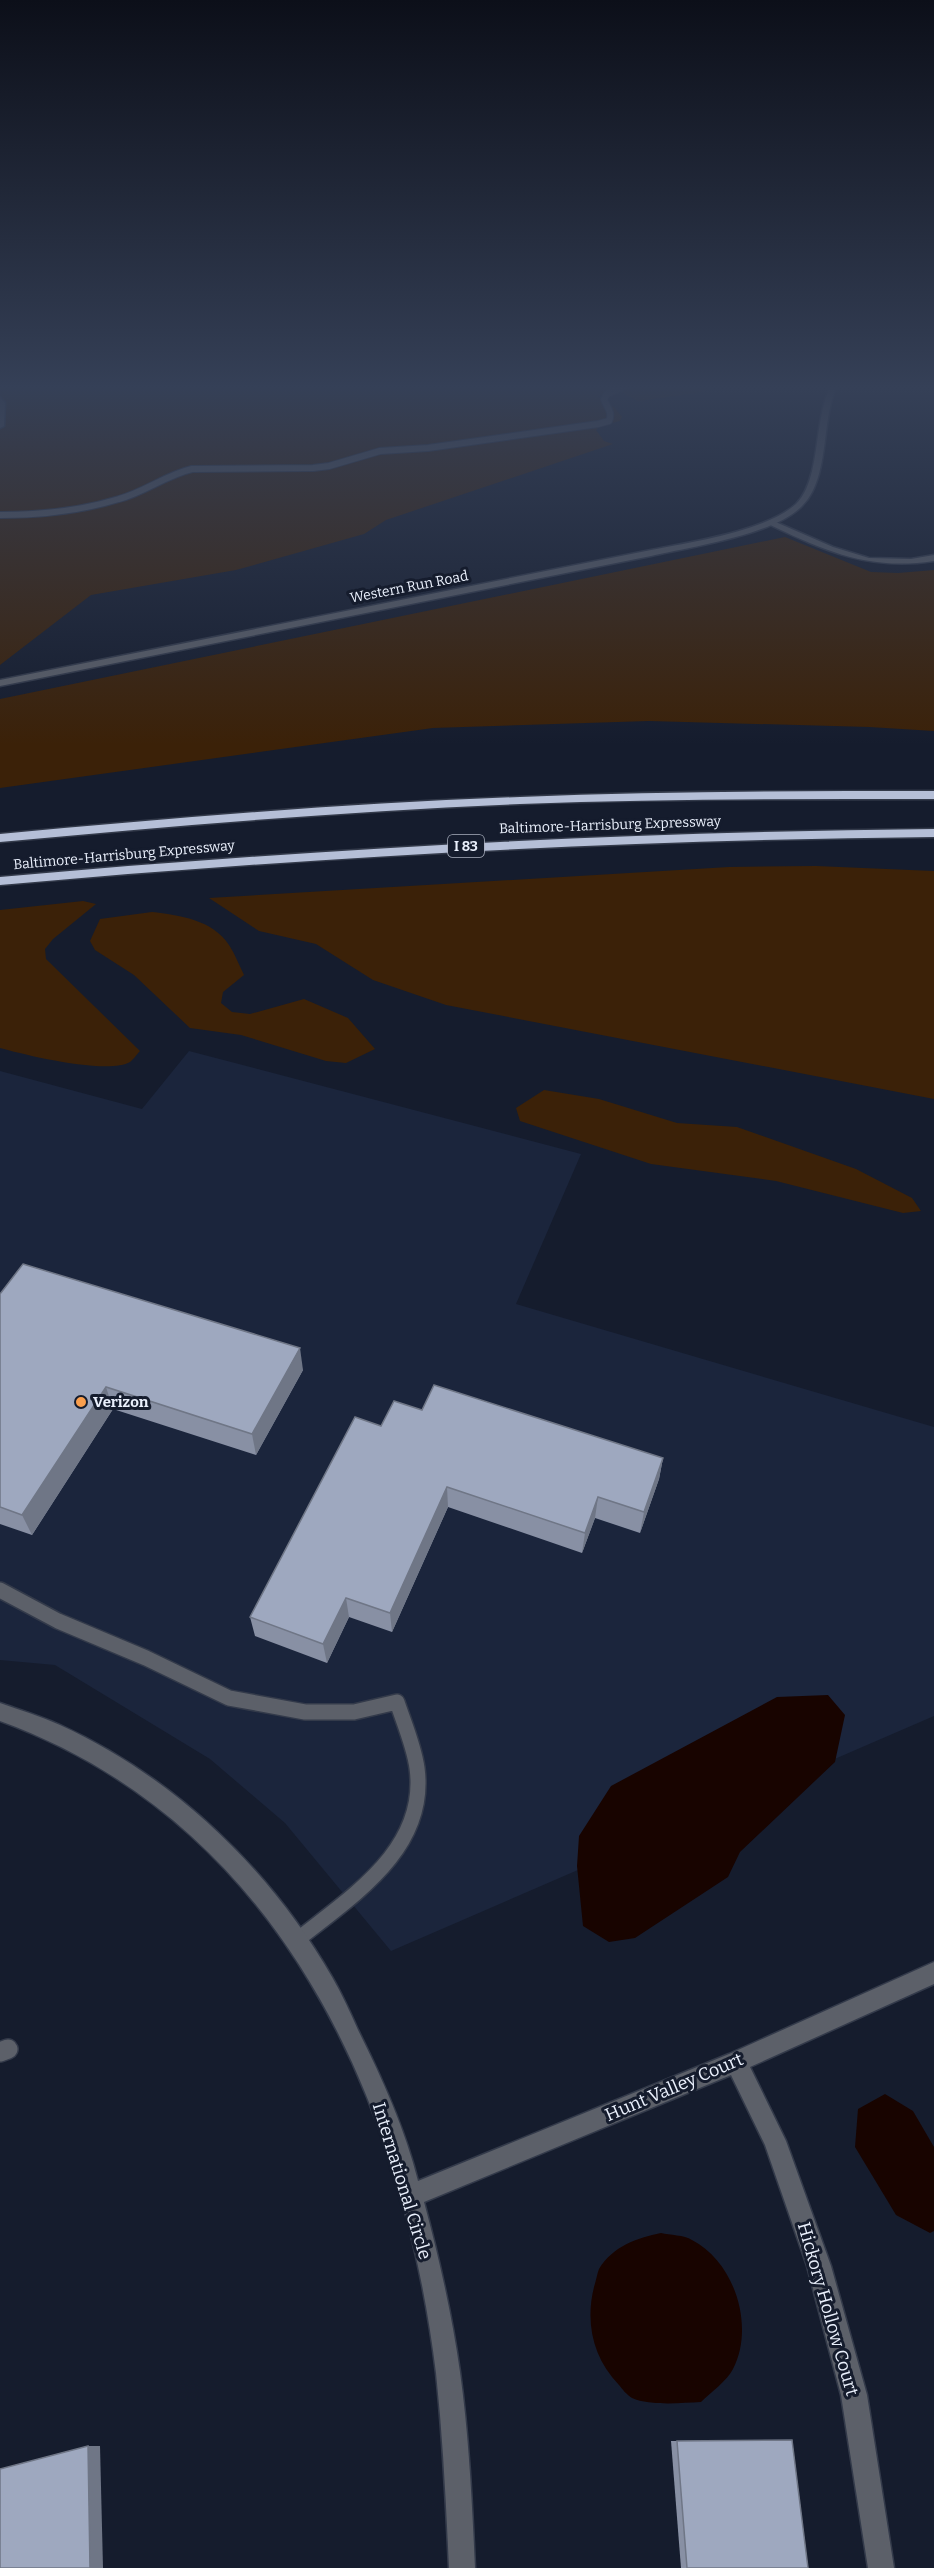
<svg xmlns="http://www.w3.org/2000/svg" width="934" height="2568" font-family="Bitter,serif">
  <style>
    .built { fill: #1b253c }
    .green { fill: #3b2108 }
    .water { fill: #180400 }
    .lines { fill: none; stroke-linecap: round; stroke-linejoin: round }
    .service-far2-casing { stroke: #333a4a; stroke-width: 8 }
    .service-far1-casing { stroke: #333a4a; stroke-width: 18 }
    .service-casing { stroke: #333a4a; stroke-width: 22 }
    .minor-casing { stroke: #333a4a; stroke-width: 3 }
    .tertiary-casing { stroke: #333a4a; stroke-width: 3 }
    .motorway-casing { stroke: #333a4a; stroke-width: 3 }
    .service-far2 { stroke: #5c6069; stroke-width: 6 }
    .service-far1 { stroke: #5c6069; stroke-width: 15 }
    .service { stroke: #5c6069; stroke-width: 19 }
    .minor { fill: #5c6069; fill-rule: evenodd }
    .tertiary { fill: #5c6069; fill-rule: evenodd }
    .motorway { fill: #b5bfd7; fill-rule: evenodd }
    .wall { fill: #8890a4 }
    .shaded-wall { fill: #6f7686 }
    .building { fill: #9ea8bf; stroke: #6f7686; stroke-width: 1.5 }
    .poi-dot { fill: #fa9f4e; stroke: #151c2d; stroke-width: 2 }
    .labels { text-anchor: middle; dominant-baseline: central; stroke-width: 6; stroke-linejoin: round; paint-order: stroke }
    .far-street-label { font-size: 14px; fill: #eaf0fc; stroke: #151c2d }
    .shield { fill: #151c2d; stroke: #aab0be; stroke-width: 1.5 }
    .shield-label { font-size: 14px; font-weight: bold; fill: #eaf0fc }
    .poi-label { font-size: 15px; font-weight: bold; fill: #eaf0fc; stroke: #151c2d; text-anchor: start }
    .near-street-label { font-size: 18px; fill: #eaf0fc; stroke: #151c2d }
  </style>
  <rect width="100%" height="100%" fill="#151c2d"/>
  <polygon class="built" points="189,1051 581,1154 516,1304 934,1427 934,1716 391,1951 285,1823 210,1759 55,1665 0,1660 0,1071 142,1109"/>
  <g class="green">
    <polygon points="0,385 723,385 697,393 638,401 619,391 597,396 615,408 622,417 620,421 600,426 596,430 604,441 613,444 386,520 364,534 236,570 91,595 0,665"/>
    <polygon points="785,537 871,572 898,573 934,570 934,731 869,727 649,721 433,728 0,788 0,699"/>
    <polygon points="816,866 934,871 934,1099 446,1005 373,980 316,944 259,931 209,898 729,867"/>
    <path d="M83,901L96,904L53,939L45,949L46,959L140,1051C137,1054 133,1060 130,1062C108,1075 25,1055 0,1048V910Z"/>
    <path d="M152,912C179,915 213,920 229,945C235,954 239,965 244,975L223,992L221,1003L232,1012L250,1014L304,999L348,1018L375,1049L346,1063L326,1061L241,1035L190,1028L134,975L95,950L90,941L100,919Z"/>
    <polygon points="544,1090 599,1099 677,1123 737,1127 856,1169 912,1198 921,1211 903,1213 776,1181 651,1164 520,1121 516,1108"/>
  </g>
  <g class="water">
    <polygon points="828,1695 845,1715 835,1762 740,1852 728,1877 635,1938 609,1942 583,1926 577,1866 579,1836 611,1786 777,1697"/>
    <polygon points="885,2094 913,2111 934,2147 934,2231 930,2233 896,2215 855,2147 858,2109"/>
    <path d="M661,2233C670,2235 684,2235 692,2240C735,2262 755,2327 733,2369C727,2381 710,2393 701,2402C681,2403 650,2406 632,2398C627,2395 622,2389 619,2385C593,2358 585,2323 594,2287C596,2281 597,2274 599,2269C613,2246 637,2238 661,2233Z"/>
  </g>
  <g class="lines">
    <g class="service-far2-casing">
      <path id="service-far2" d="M0,515C41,515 80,511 119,499C145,492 166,475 192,469L313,468L329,466L380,451L428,448L598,424L609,421C613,412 607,408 604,399L607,394L627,385"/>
    </g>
    <g class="service-far1-casing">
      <path id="service-far1" d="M0,1590L58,1621L146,1658L229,1698L305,1712H354L397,1702C404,1723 414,1746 417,1768C428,1849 352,1896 297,1940"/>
    </g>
    <g class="service-casing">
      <polyline id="service" points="0,2052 8,2049"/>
    </g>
    <g class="minor-casing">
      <g id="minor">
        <polygon points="0,397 5,403 4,426 0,428"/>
        <path d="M771,520L833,547L869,558L911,559L934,555V561C869,571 825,551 768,524L767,522Z"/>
        <path d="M0,1703C20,1710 40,1716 60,1725C174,1777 270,1869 332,1977C342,1994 350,2012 358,2030C382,2078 405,2129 418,2181L729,2054L934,1962V1984L750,2067L786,2141L831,2266L867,2395L894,2568H868L841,2395L807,2266L765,2145L731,2075L424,2202C439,2258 452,2315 460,2372C469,2437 472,2502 475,2568H449C446,2503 443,2438 436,2373C402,2097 278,1822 0,1721Z"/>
      </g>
    </g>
    <g class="tertiary-casing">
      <path id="tertiary" d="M831,385H837C825,413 827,445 819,474C815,487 811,497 802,506C774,535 691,547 651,556L0,686V680L651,550C691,542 766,531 796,504C805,495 809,483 812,471C819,443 818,412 831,385Z"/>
    </g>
    <g class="motorway-casing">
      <g id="motorway">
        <path d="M934,791V799C796,799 658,799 520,804C347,811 173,826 0,842V834C173,818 347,803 520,797C658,791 796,791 934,791Z"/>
        <path d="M934,829V837C622,840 311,857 0,885V877C311,849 622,832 934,829Z"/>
      </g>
    </g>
    <use href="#service-far2" class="service-far2"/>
    <use href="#service-far1" class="service-far1"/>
    <use href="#service" class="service"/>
    <use href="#minor" class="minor"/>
    <use href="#tertiary" class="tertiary"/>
    <use href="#motorway" class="motorway"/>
  </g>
  <g class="wall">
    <polygon points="0,1294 303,1370 256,1455 113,1409 32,1535 0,1524"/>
    <polygon points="422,1410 663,1458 659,1479 640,1533 595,1518 582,1553 448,1507 392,1632 349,1617 327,1663 255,1636 250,1617 381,1426"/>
    <polygon points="792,2440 808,2568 681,2568 671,2441"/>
  </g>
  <g class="shaded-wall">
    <polygon points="300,1348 303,1370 256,1455 252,1434"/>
    <polygon points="106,1387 113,1409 32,1535 22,1515"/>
    <polygon points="663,1458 659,1479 640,1533 644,1512"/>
    <polygon points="447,1487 448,1507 392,1632 390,1613"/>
    <polygon points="598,1497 595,1518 582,1553 585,1533"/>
    <polygon points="346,1598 349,1617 327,1663 323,1644"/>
    <polygon points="88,2446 100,2446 103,2568 90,2568"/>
  </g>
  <g class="building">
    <polygon points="23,1264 300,1348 252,1434 106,1387 22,1515 0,1507 0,1294"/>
    <polygon points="434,1385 663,1458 644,1512 598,1497 585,1533 447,1487 390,1613 346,1598 323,1644 250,1617 355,1417 381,1426 394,1401 422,1410"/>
    <polygon points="792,2440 808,2568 687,2568 677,2441"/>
    <polygon points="88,2446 90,2568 0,2568 0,2469"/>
  </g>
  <linearGradient id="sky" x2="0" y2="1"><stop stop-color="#0c0f19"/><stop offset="0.52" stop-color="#354057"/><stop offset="1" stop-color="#354057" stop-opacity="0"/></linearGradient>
  <rect width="934" height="745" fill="url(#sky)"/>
  <circle class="poi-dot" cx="81" cy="1402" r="6"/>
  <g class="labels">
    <g class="far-street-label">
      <text transform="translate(409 587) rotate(-11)">Western Run Road</text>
      <text transform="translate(610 825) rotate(-2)">Baltimore-Harrisburg Expressway</text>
      <text transform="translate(124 855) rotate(-5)">Baltimore-Harrisburg Expressway</text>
    </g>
    <rect class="shield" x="448" y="835" width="36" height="22" rx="4.5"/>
    <g class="shield-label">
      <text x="466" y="846">I 83</text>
    </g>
    <g class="poi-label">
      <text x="93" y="1402">Verizon</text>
    </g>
    <g class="near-street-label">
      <text transform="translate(674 2087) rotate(-23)">Hunt Valley Court</text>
      <text transform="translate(402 2181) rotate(73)">International Circle</text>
      <text transform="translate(828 2309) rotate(74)">Hickory Hollow Court</text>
    </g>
  </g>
</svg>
